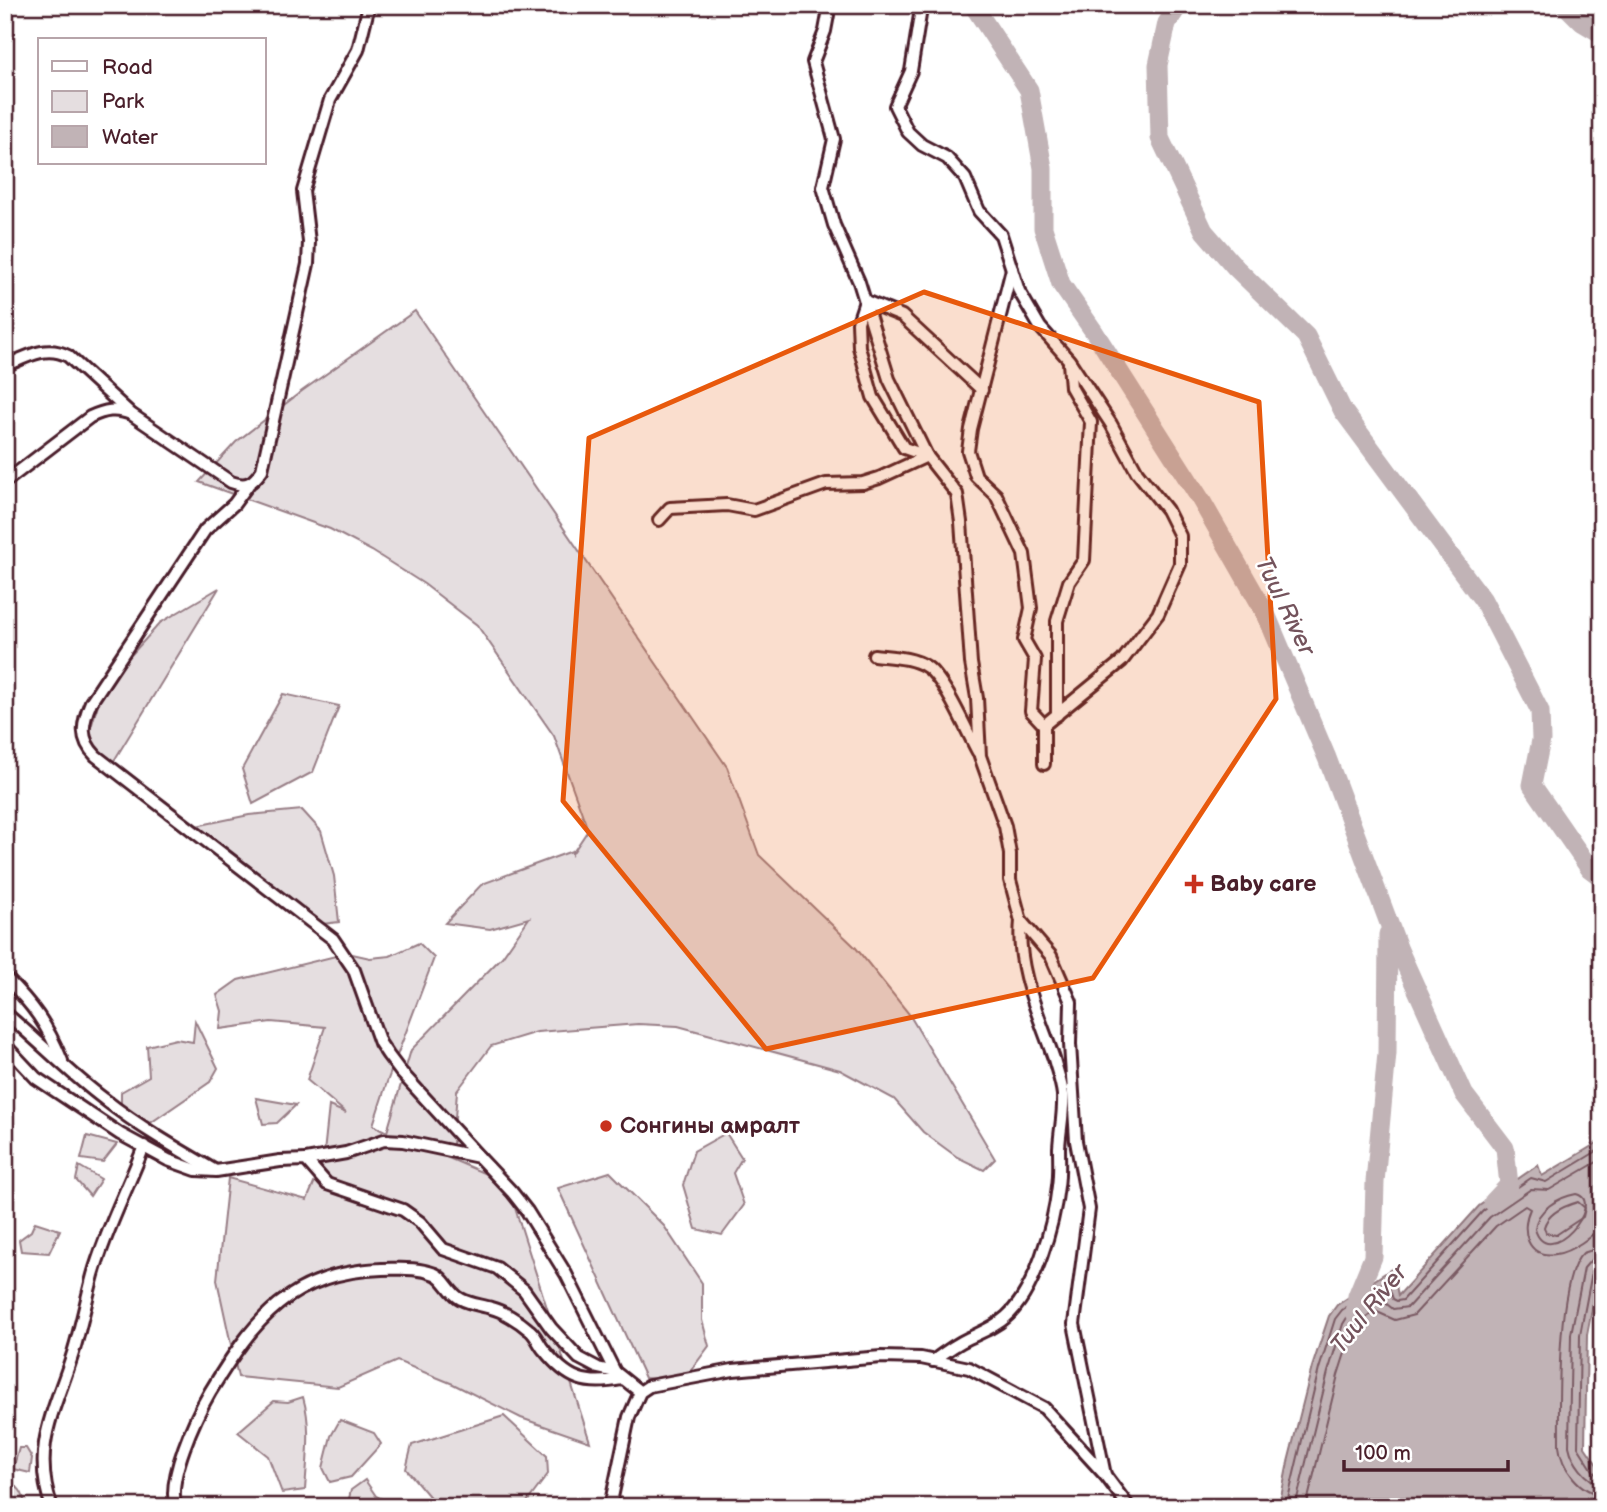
<svg xmlns="http://www.w3.org/2000/svg" width="1607" height="1512" font-family="'Balsamiq Sans',sans-serif">
  <style>
    .green { fill: #e5dee0; stroke: #987e86; stroke-width: 2 }
    .water { fill: #c1b3b6; stroke: #91787e; stroke-width: 2 }
    .lines { fill: none; stroke-linecap: round; stroke-linejoin: round }
    .shore { stroke: #7a5a63; stroke-width: 2 }
    .river { stroke: #c1b3b6; stroke-width: 19 }
    .minor-casing { stroke: #4a1f2b; stroke-width: 16 }
    .minor { stroke: #fff; stroke-width: 10 }
    .marked { fill: #e8590c; fill-opacity: 0.2; stroke: #e8590c; stroke-width: 5; stroke-linejoin: round }
    .poi-dot { fill: #c8321e; stroke: #fff; stroke-width: 2.5 }
    .labels { text-anchor: middle; dominant-baseline: central; stroke-width: 5; stroke-linejoin: round; paint-order: stroke }
    .poi-label { font-size: 23px; font-weight: bold; fill: #4a1f2b; stroke: #fff; text-anchor: start }
    .water-label { font-size: 24px; font-style: italic; fill: #74535c; stroke: #fff }
  </style>
  <rect width="100%" height="100%" fill="#fff"/>
  <filter id="ink" filterUnits="userSpaceOnUse"><feTurbulence type="fractalNoise" baseFrequency=".0143" numOctaves="2"/><feDisplacementMap in="SourceGraphic" scale="14" xChannelSelector="R" yChannelSelector="G"/><feConvolveMatrix kernelMatrix="1 2 1 2 8 2 1 2 1" color-interpolation-filters="sRGB"/></filter>
  <g filter="url(#ink)">
    <g class="green">
      <polygon points="415,311 727,767 759,855 856,948 909,1014 995,1159 984,1170 957,1157 923,1132 894,1099 840,1070 678,1026 638,1024 537,1032 491,1046 457,1091 452,1158 437,1153 507,1183 590,1442 521,1418 453,1384 397,1361 338,1387 238,1377 217,1280 228,1178 307,1200 323,1162 329,1106 346,1113 307,1080 325,1027 271,1022 220,1029 222,1011 217,995 238,980 348,953 370,958 390,956 419,943 434,958 387,1082 373,1125 387,1132 411,1050 502,957 529,918 490,929 445,923 482,884 572,851 572,854 588,830 554,736 477,625 424,584 372,551 330,529 199,482 236,442 302,391"/>
      <polygon points="219,588 109,769 88,737 104,685 160,623"/>
      <polygon points="283,694 339,706 313,772 253,804 242,769"/>
      <polygon points="302,810 321,831 334,876 339,922 305,926 266,883 191,827 249,815"/>
      <polygon points="195,1021 218,1068 210,1082 146,1126 121,1109 121,1092 149,1076 147,1046 176,1039 193,1042"/>
      <polygon points="256,1098 296,1105 277,1123 263,1124"/>
      <polygon points="726,1133 742,1158 733,1173 744,1205 722,1235 696,1229 683,1185 694,1151"/>
      <polygon points="87,1136 117,1144 103,1162 81,1159"/>
      <polygon points="79,1166 101,1179 90,1196 76,1180"/>
      <polygon points="610,1172 664,1226 702,1283 702,1320 709,1346 683,1381 645,1378 558,1188"/>
      <polygon points="35,1222 60,1230 49,1253 21,1251 19,1240 31,1231"/>
      <path d="M303,1397C312,1428 307,1458 305,1490L282,1493L268,1456L238,1432L274,1401L288,1402Z"/>
      <polygon points="504,1416 547,1456 548,1474 524,1506 438,1507 406,1469 412,1445"/>
      <polygon points="340,1420 374,1433 381,1444 351,1477 330,1482 323,1468 331,1436"/>
      <polygon points="19,1448 26,1448 32,1458 30,1473 13,1469"/>
      <polygon points="365,1480 376,1496 397,1507 347,1507 351,1490"/>
      <path d="M5,1481C19,1486 24,1492 25,1507H5Z"/>
    </g>
    <polygon class="water" points="1602,1140 1602,1256 1587,1335 1585,1447 1602,1472 1602,1507 1279,1507 1288,1462 1312,1367 1329,1316 1337,1305 1393,1268 1398,1296 1479,1206 1538,1165 1542,1176"/>
    <g class="lines">
      <g class="shore">
        <path d="M1576,1194C1607,1201 1548,1273 1535,1229C1536,1210 1559,1197 1576,1194Z"/>
        <path d="M1578,1202L1585,1208L1583,1217L1556,1235L1546,1233L1544,1227C1548,1213 1564,1206 1578,1202Z"/>
        <path d="M1602,1247L1583,1253C1556,1277 1559,1407 1559,1446C1561,1467 1580,1493 1602,1494"/>
        <path d="M1602,1257L1591,1260L1584,1268L1571,1334L1569,1446C1572,1461 1586,1482 1602,1484"/>
        <polyline points="1602,1266 1595,1267 1592,1272 1580,1335 1578,1447 1594,1472 1602,1475"/>
        <polyline points="1286,1507 1319,1369 1335,1319 1342,1310 1384,1282 1388,1284 1393,1299 1397,1301 1403,1300 1483,1211 1531,1178 1546,1182 1602,1148"/>
        <polyline points="1295,1507 1328,1372 1343,1324 1348,1316 1378,1297 1393,1309 1408,1307 1490,1217 1531,1189 1549,1190 1602,1159"/>
        <path d="M1306,1507L1338,1375L1353,1328L1375,1311L1395,1320L1414,1315L1496,1226L1525,1206L1530,1209C1520,1230 1527,1259 1556,1254C1571,1252 1594,1236 1602,1224"/>
      </g>
      <g class="river">
        <polyline points="973,5 1029,90 1043,168 1043,228 1061,284 1095,333 1201,500 1266,614 1327,758 1399,950 1464,1094 1505,1148 1509,1185 1493,1202"/>
        <polyline points="1179,5 1167,23 1158,65 1160,138 1204,231 1236,268 1306,336 1343,411 1483,600 1540,711 1541,740 1532,785 1590,869 1602,878"/>
        <polyline points="1565,5 1582,22 1602,34"/>
        <polyline points="1355,1313 1357,1296 1373,1257 1375,1182 1387,1053 1388,934"/>
      </g>
      <g class="minor-casing">
        <g id="minor">
          <polyline points="826,5 828,15 825,31 813,62 834,139 823,187 834,225 859,282 889,379 927,456 957,494 961,522 971,663 977,698 980,756 1005,826 1010,854 1010,880 1021,921 1051,956 1071,1002 1070,1044 1076,1141 1089,1209 1074,1324 1105,1475"/>
          <polyline points="918,5 921,9 911,71 895,106 908,132 922,145 947,158 965,178 979,211 1001,235 1019,291 1040,327 1069,360 1111,424 1137,472 1167,510 1180,536 1180,564 1158,614 1122,661 1044,725"/>
          <polyline points="1012,269 971,429 968,451 976,476 996,495 1024,554 1031,608 1024,640 1035,659 1031,711 1044,725 1044,764"/>
          <path d="M5,366C26,357 46,344 68,356L129,412"/>
          <polyline points="927,456 904,448 873,397 859,347 858,322 865,301 902,316 982,390"/>
          <path d="M5,482L90,417C105,410 115,408 131,414L231,482C247,488 253,483 262,470L308,264L309,242L303,191L330,100L358,50L369,5"/>
          <path d="M248,485L234,504L205,530L91,702C82,723 79,739 96,756L333,939L354,970L380,1043L388,1055L400,1071L479,1157"/>
          <polyline points="659,520 670,508 727,505 754,510 826,484 863,483 879,478 927,456"/>
          <path d="M874,655C891,657 912,657 927,667C945,680 967,732 978,752"/>
          <polyline points="1057,715 1057,621 1069,582 1084,560 1091,422 1071,387 1069,363"/>
          <path d="M5,977C33,1005 47,1024 62,1061"/>
          <path d="M5,1013C39,1041 69,1073 104,1099C138,1126 176,1148 214,1170"/>
          <polyline points="5,1045 36,1078 120,1134 168,1160 196,1170 216,1171 280,1161 306,1160 327,1184 403,1210 420,1222 443,1249 497,1268 524,1290 551,1328 579,1358 598,1368 615,1372"/>
          <polyline points="306,1160 346,1153 384,1140 403,1141 479,1157 512,1192 527,1211 566,1274 615,1372 640,1392"/>
          <path d="M933,1361C945,1352 956,1344 969,1338C982,1332 995,1327 1006,1317C1035,1292 1054,1224 1058,1186C1060,1173 1059,1161 1059,1148C1060,1130 1064,1114 1063,1095C1062,1084 1057,1070 1054,1059C1039,1015 1016,969 1021,921"/>
          <path d="M52,1507C30,1448 56,1408 73,1353C81,1327 86,1301 93,1275C105,1232 128,1188 144,1146"/>
          <path d="M176,1507C166,1480 196,1416 210,1392C254,1319 291,1272 382,1269C400,1269 417,1267 435,1274C445,1278 450,1294 461,1299C470,1304 481,1305 491,1308C503,1311 519,1321 528,1329C536,1334 538,1343 544,1350C568,1380 585,1386 622,1379"/>
          <polyline points="610,1507 629,1417 640,1392 649,1386 733,1370 881,1357 921,1358 969,1368 1044,1408 1105,1475 1129,1507"/>
        </g>
      </g>
      <use href="#minor" class="minor"/>
    </g>
  </g>
  <path class="marked" d="M924,292L1259,402L1276,699L1093,978L766,1049L563,801L589,438Z"/>
  <g class="poi-dot">
    <path d="M1190.5 873.5h7v7h7v7h-7v7h-7v-7h-7v-7h7z"/>
    <circle cx="606" cy="1126" r="7"/>
  </g>
  <g class="labels">
    <g class="poi-label">
      <text x="1210" y="884">Baby care</text>
      <text x="620" y="1126">Сонгины амралт</text>
    </g>
    <g class="water-label">
      <text transform="translate(1285 606) rotate(64)">Tuul River</text>
      <text transform="translate(1369 1309) rotate(-51)">Tuul River</text>
    </g>
  </g>
  <rect width="1607" height="1512" fill="none" stroke="#fff" stroke-width="28"/>
  <rect x="14" y="14" width="1579" height="1484" fill="none" stroke="#4a1f2b" stroke-width="2.5" filter="url(#ink)"/>
  <rect x="38" y="38" width="228" height="126" fill="#ffffff" stroke="#b7a5aa" stroke-width="2"/>
  <rect x="52" y="61" width="35" height="10" fill="#ffffff" stroke="#b7a5aa" stroke-width="2"/>
  <text x="102" y="74" font-size="21" fill="#4a1f2b">Road</text>
  <rect x="52" y="91" width="35" height="21" fill="#e5dee0" stroke="#b7a5aa" stroke-width="2"/>
  <text x="102" y="108" font-size="21" fill="#4a1f2b">Park</text>
  <rect x="52" y="126" width="35" height="21" fill="#c1b3b6" stroke="#b7a5aa" stroke-width="2"/>
  <text x="102" y="144" font-size="21" fill="#4a1f2b">Water</text>
  <path d="M1344 1460v10h164v-10" fill="none" stroke="#4a1f2b" stroke-width="3.5"/>
  <text x="1355" y="1460" font-size="21" fill="#4a1f2b" stroke="#ffffff" stroke-width="5" paint-order="stroke">100 m</text>
</svg>
